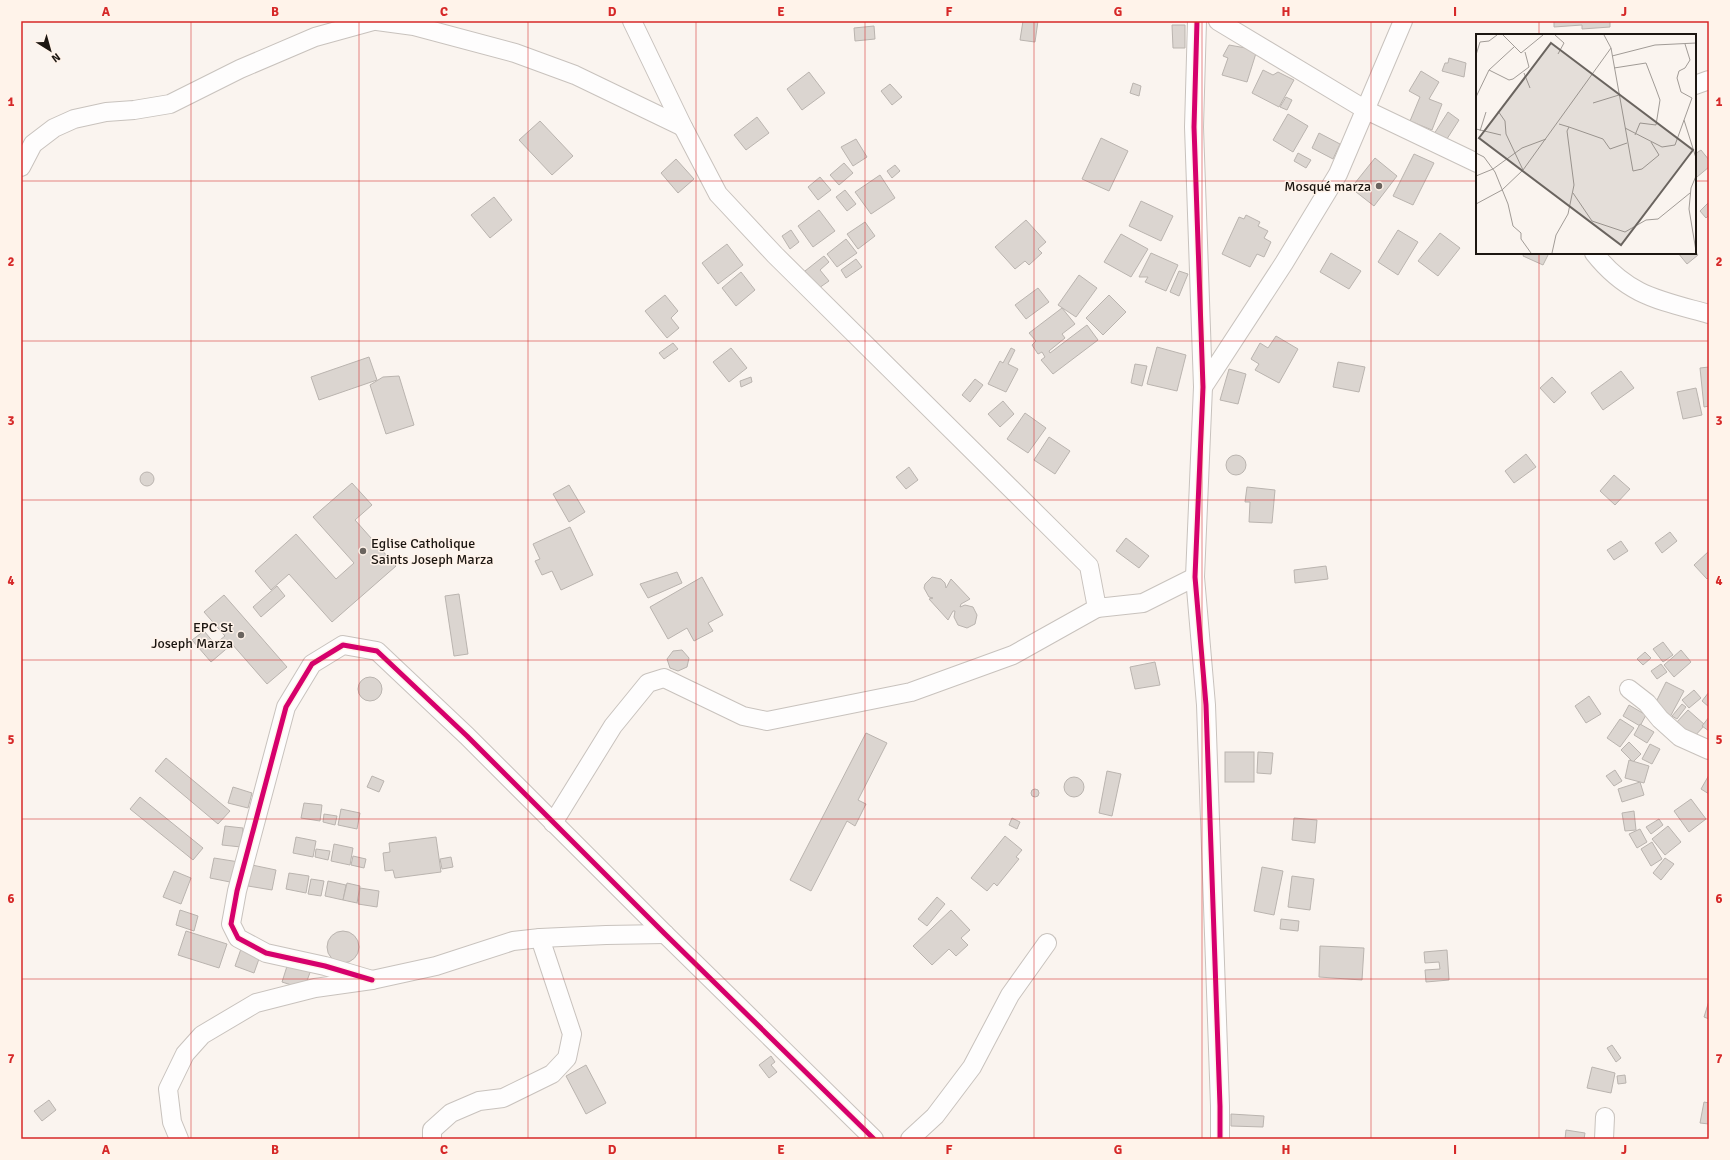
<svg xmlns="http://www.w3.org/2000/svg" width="1730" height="1160" font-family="Signika,sans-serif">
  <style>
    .building { fill: #dbd5d0; stroke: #bab4af }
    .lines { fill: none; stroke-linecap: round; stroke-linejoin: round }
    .minor-casing { stroke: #c8c2bd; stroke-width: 20 }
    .minor { stroke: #fefdfd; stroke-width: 18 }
    .cycleway-casing { stroke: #fff3ea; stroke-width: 8 }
    .cycleway { stroke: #d6006c; stroke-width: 5 }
    .grid { fill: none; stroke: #d62828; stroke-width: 1; stroke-opacity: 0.55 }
    .poi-dot { fill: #6a645f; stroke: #fff3ea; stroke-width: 1.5 }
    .labels { text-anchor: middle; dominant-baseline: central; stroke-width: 3; stroke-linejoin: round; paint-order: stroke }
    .poi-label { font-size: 14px; fill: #1c1611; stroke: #fff3ea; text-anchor: end }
    .inset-road { fill: none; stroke: #a19b96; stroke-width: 1 }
    .view { fill: #6a645f; fill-opacity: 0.15; stroke: #6a645f; stroke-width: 2 }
    .inset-edge { fill: none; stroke: #1c1611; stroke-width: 2 }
    .neatline { fill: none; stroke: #d62828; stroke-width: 1.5 }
    .grid-label { font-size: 13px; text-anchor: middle; font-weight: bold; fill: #d62828 }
  </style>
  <rect width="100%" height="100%" fill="#faf4ef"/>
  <g class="building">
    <polygon points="1023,21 1038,21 1035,42 1020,40"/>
    <polygon points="1554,21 1610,21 1610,27 1582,29 1582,25 1554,27"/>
    <polygon points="1172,25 1185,25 1185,48 1173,48"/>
    <polygon points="874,26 875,39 855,41 854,28"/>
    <polygon points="1229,45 1257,50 1247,82 1222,75 1228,58 1223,56"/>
    <polygon points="1449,58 1466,63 1464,77 1442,71 1445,63 1448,63"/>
    <polygon points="1263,70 1273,75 1278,72 1294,80 1279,107 1252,93"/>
    <polygon points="1421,71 1439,82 1429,99 1442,104 1432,130 1410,121 1420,97 1409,91"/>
    <polygon points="809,72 825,93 802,110 787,89"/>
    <polygon points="1133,83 1141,86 1139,96 1130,93"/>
    <polygon points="890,84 902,97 892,105 881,91"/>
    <polygon points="1286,97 1292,100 1287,110 1280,107"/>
    <polygon points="1448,112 1459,120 1445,142 1434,134"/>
    <polygon points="1288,114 1308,126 1293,152 1273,140"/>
    <polygon points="757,117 769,133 746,150 734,135"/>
    <polygon points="540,121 573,156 552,175 519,140"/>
    <polygon points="1319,133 1340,144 1333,159 1312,148"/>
    <polygon points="1101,138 1128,151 1109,191 1082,179"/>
    <polygon points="856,139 867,157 853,166 841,147"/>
    <polygon points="1701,150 1709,160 1709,167 1697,177 1695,173 1695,154"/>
    <polygon points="1298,153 1311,160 1306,168 1294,161"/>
    <polygon points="1414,154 1434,163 1413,205 1393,196"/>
    <polygon points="1375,158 1397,176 1374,206 1351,188"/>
    <polygon points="676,159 694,179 678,193 661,173"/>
    <polygon points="844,163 853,173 839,185 830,175"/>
    <polygon points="895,165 900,171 892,178 887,171"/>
    <polygon points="880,175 895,198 871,214 855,192"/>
    <polygon points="820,177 831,190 818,200 808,187"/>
    <polygon points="845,190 856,204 847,211 836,197"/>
    <polygon points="494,197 512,220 490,238 471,215"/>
    <polygon points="1141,201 1173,216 1161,241 1129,226"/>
    <polygon points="1709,202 1709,215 1706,218 1700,211"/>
    <polygon points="819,210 835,231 813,247 798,226"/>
    <polygon points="1246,215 1260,222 1258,226 1268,231 1264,238 1271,242 1264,257 1257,254 1250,267 1222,254 1239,217 1244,219"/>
    <polygon points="1026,220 1046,242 1038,249 1042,253 1029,265 1025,261 1015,269 995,247"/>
    <polygon points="865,222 875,236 858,249 847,234"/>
    <polygon points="791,230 799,242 790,249 782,236"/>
    <polygon points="1398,230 1418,242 1398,275 1378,262"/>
    <polygon points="1440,233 1460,248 1438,276 1418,261"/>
    <polygon points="1121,234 1148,249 1131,277 1104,262"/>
    <polygon points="846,239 857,253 837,267 827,254"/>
    <polygon points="727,244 743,265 718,284 702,263"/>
    <polygon points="1695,251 1698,255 1687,264 1678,253 1695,253"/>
    <polygon points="1151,253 1178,265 1166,291 1145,282 1148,277 1139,277"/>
    <polygon points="1331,253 1361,271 1349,289 1320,272"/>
    <polygon points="1524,253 1549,253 1543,265 1523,256"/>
    <polygon points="824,256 829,262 820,270 829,281 819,288 805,271"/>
    <polygon points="856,259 862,267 846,278 841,270"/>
    <polygon points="1179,271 1188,274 1179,296 1170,292"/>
    <polygon points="741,272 755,290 736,306 722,288"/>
    <polygon points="1079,275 1097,288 1076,317 1058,305"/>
    <polygon points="1038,288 1049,302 1026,319 1015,305"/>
    <polygon points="665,295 678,311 671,318 679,328 667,338 645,311"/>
    <polygon points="1109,295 1126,312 1103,335 1086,318"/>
    <polygon points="1062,308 1075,324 1062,334 1065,338 1049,351 1050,353 1087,325 1098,340 1053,374 1041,360 1045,357 1042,352 1038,354 1032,345 1036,341 1029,333"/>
    <polygon points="1276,336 1298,349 1279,383 1255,370 1259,364 1251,359 1260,343 1268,348"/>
    <polygon points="673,343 678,349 664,359 659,353"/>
    <polygon points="1157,347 1186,355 1177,391 1147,384"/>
    <polygon points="731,348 747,368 729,382 713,362"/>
    <polygon points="1011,348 1015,350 1008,364 1018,369 1006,392 988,384 1000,361 1003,363"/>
    <polygon points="369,357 377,380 319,400 311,377"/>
    <polygon points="1338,362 1365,367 1359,392 1333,387"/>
    <polygon points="1135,364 1147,366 1142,386 1131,383"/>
    <polygon points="1709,367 1709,406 1704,407 1700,368"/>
    <polygon points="1229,369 1246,374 1238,404 1220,400"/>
    <polygon points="1621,371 1634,388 1603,410 1591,393"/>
    <polygon points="399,376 414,425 386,434 370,385 383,377"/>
    <polygon points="751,377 752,382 741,387 740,381"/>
    <polygon points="1552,377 1566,392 1554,403 1540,388"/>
    <polygon points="975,379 983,385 970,402 962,395"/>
    <polygon points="1696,388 1702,415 1683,419 1677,392"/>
    <polygon points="1003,401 1014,414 1000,427 988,414"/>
    <polygon points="1025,413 1046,428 1028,453 1007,439"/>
    <polygon points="1049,437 1070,451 1055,474 1034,460"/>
    <polygon points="1526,454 1536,467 1514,483 1505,471"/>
    <circle cx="1236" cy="465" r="10"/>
    <polygon points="909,467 918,480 906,489 896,477"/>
    <circle cx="147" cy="479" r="7"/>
    <polygon points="1614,475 1630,489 1615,505 1600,491"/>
    <polygon points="352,483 372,505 355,520 396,566 332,622 289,574 271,590 255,571 296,534 336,579 354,563 313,517"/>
    <polygon points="569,485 585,512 569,522 553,494"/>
    <polygon points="1247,487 1275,490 1272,523 1249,522 1250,502 1245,502"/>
    <polygon points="570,527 593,575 561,590 552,571 542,575 535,561 540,559 533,544"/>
    <polygon points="1670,532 1677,541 1662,553 1655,543"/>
    <polygon points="1126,538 1149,556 1139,568 1116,551"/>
    <polygon points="1621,541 1628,551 1614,560 1607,550"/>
    <polygon points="1709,551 1709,577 1707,579 1694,565"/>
    <polygon points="1326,566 1328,579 1295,583 1294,570"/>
    <polygon points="677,572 682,583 648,598 640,584"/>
    <polygon points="702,577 723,615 708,623 713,631 694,641 687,628 668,639 650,607"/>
    <polygon points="932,577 941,579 945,583 946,588 951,579 970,599 961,604 960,607 965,605 973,607 977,615 975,624 967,628 958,625 954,617 955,611 953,611 948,620 929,599 933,598 929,597 924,588 925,584"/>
    <polygon points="277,586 285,596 261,617 253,607"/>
    <polygon points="459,594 468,654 454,656 445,596"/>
    <polygon points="224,595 287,667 267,684 232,644 211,662 192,640 204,631 215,644 225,636 204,612"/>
    <polygon points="1663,642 1673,655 1663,662 1653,649"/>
    <polygon points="682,650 689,658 687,667 678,671 670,668 667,659 673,651"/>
    <polygon points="1681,650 1691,662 1674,677 1664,665"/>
    <polygon points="1645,652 1651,658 1643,665 1637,659"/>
    <polygon points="1155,662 1160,685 1135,689 1130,667"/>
    <polygon points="1661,664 1667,672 1657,679 1651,671"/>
    <circle cx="370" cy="689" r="12"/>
    <polygon points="1666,682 1684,691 1670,717 1653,708"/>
    <polygon points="1694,690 1701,698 1689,708 1682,700"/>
    <polygon points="1709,692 1709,707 1702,701"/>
    <polygon points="1589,696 1601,714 1586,723 1575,706"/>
    <polygon points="1682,704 1686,707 1677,719 1672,716"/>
    <polygon points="1629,705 1646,715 1640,726 1623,716"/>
    <polygon points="1688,710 1705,725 1692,739 1675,724"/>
    <polygon points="1709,717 1709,731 1702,726"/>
    <polygon points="1620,719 1634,728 1620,747 1607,738"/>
    <polygon points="1640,724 1654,732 1647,743 1634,735"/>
    <polygon points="866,733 887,743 858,800 866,804 855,826 847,821 811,891 790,880"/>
    <polygon points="1629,742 1641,754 1633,762 1621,750"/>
    <polygon points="1650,744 1660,749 1652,764 1642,759"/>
    <rect x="1225" y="752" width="29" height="30"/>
    <polygon points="1258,752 1273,753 1271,774 1257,773"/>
    <polygon points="166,758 230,811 218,824 155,771"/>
    <polygon points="1629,760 1649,766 1644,783 1625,778"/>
    <polygon points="1615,770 1622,781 1614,786 1606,776"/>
    <polygon points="1107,771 1121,774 1112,816 1099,813"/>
    <polygon points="1709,775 1709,794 1701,789"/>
    <polygon points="372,776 384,781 379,792 367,787"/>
    <circle cx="1074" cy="787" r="10"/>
    <polygon points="1640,782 1644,795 1622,802 1618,789"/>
    <polygon points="233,787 252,793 248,808 228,803"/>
    <circle cx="1035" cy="793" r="4"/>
    <polygon points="140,797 203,848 193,860 130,809"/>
    <polygon points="1691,799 1706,819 1689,832 1674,811"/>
    <polygon points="304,803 322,805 320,821 301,818"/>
    <polygon points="341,809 360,813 357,829 338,825"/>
    <polygon points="1634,811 1636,830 1625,831 1622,813"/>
    <polygon points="324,814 337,816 335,825 323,822"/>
    <polygon points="1012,818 1020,822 1017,829 1009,825"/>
    <polygon points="1294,818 1317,820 1315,843 1292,840"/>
    <polygon points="1659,819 1663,825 1651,834 1646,827"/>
    <polygon points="225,826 243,828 241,847 222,845"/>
    <polygon points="1668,826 1681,842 1665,855 1652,839"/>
    <polygon points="1640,829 1647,842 1637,848 1629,834"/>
    <polygon points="1005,836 1022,850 1016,857 1019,859 997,886 994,883 987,891 971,878"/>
    <polygon points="296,837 316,841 313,857 293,853"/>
    <polygon points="436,837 441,872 395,878 393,870 385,871 383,853 390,852 389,843"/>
    <polygon points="1652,842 1662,859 1651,866 1641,849"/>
    <polygon points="334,844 353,848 350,865 331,861"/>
    <polygon points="316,849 330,851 328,860 315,857"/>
    <polygon points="353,856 366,859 364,868 351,865"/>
    <polygon points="451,857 453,867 442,869 440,859"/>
    <polygon points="214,858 239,862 235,883 210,878"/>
    <polygon points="1665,858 1674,864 1661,880 1653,873"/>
    <polygon points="252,865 276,870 272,890 248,886"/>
    <polygon points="1262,867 1283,871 1274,915 1254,911"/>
    <polygon points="174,871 191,878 181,904 163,897"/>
    <polygon points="289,873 309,876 306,893 286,889"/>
    <polygon points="1292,876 1314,879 1310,910 1288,907"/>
    <polygon points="311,879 324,881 321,896 308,894"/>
    <polygon points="328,881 346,885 343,900 325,896"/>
    <polygon points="347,883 360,886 357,903 343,900"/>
    <polygon points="360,888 379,891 377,907 358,904"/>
    <polygon points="937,897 945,904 927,926 918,919"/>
    <polygon points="180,910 198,916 194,931 176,925"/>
    <polygon points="951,910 970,930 961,938 968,945 956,956 949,949 932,965 913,946"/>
    <polygon points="1281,919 1299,921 1298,931 1280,929"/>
    <circle cx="343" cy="947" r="16"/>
    <polygon points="186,931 227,944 219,968 178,955"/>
    <polygon points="1320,946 1364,948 1362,980 1319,977"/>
    <polygon points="241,949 260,956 254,973 235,966"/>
    <polygon points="1447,950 1449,980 1426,982 1425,970 1440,969 1439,962 1425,963 1424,952"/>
    <polygon points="289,960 312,967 304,989 282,982"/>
    <polygon points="1709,1001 1709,1019 1704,1017"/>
    <polygon points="1612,1045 1621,1058 1616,1062 1607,1048"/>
    <polygon points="771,1056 775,1062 771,1065 777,1072 769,1078 759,1065"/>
    <polygon points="586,1065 606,1103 586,1114 566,1076"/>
    <polygon points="1592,1067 1615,1073 1611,1093 1587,1088"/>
    <polygon points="1625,1075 1626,1083 1618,1084 1617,1076"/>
    <polygon points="49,1100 56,1110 42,1121 34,1111"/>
    <polygon points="1704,1102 1709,1103 1709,1124 1700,1123"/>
    <polygon points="1231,1114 1264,1116 1263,1127 1231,1126"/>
    <polygon points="1566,1130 1585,1133 1584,1139 1565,1139"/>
  </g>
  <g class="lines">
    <g class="minor-casing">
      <g id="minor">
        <polyline points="377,21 414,26 515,53 575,75 683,127"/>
        <polyline points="632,21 683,127 718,194 775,255 1089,566 1097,608 1143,603 1195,577"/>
        <polyline points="1197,21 1194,127 1203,387 1195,577 1206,705 1220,1106 1220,1139"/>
        <polyline points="1218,21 1366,110 1477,163"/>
        <polyline points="1695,85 1709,80"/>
        <polyline points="21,167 33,144 54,128 74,119 106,112 134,110 170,104 240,69 315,37 373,21"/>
        <path d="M1594,253C1628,296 1659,300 1709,314"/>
        <polyline points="1203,387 1284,263 1338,174 1403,21"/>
        <polyline points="1629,689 1647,703 1660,719 1680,737 1709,750"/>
        <polyline points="553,823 613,726 648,683 664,678 743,716 767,721 911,692 1013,655 1097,608"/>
        <polyline points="372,980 325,966 266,953 238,938 231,924 237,891 286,707 312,664 343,645 377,651 467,736 665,934 874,1139"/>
        <polyline points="179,1139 172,1122 168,1089 185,1054 202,1035 256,1003 315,988 372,980 436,966 513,941 540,938 606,935 665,934"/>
        <polyline points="432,1139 432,1130 451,1113 479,1101 503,1098 552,1074 567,1058 572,1034 540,938"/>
        <polyline points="910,1139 935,1116 972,1067 1010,995 1047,943"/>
        <polyline points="1604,1139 1605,1117"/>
      </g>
    </g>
    <use href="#minor" class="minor"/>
    <g class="cycleway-casing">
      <g id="cycleway">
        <polyline points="1197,21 1194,127 1203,387 1195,577 1206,705 1220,1106 1220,1139"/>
        <polyline points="372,980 325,966 266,953 238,938 231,924 237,891 286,707 312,664 343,645 377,651 467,736 665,934 874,1139"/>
      </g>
    </g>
    <use href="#cycleway" class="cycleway"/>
  </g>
  <path class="grid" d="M191,21V1139M359,21V1139M528,21V1139M696,21V1139M865,21V1139M1034,21V1139M1202,21V1139M1371,21V1139M1539,21V35M21,181H1477M1695,181H1709M1539,253V1139M21,341H1709M21,500H1709M21,660H1709M21,819H1709M21,979H1709"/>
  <g class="poi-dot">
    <circle cx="1379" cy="186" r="4"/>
    <circle cx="363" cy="551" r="4"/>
    <circle cx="241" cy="635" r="4"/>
  </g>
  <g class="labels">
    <g class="poi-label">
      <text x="1371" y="186">Mosqué marza</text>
      <text x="371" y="543" text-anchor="start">Eglise Catholique<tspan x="371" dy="16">Saints Joseph Marza</tspan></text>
      <text x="233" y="627">EPC St<tspan x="233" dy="16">Joseph Marza</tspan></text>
    </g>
  </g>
  <g transform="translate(1476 34)">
    <rect width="220" height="220" fill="#faf4ef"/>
    <path class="inset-road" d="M27,1L45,19L67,1M79,1L88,9L82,20M128,1L135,14L157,137L166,135L183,121L175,108M0,21L4,8L13,7L21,1M136,22L179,11L220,9M138,34L170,29L180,55L184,66L180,91L164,89L159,101M13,36L33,46L37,45L53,33L49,18M48,39L54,54M0,63L13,36L38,13M117,69L143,61M22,77L29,87L30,100L47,136M208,86L220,124M93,93L127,105L134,115L151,109M149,94L186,113L199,111L216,64L205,58L201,44L203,37L209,34L214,26L209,10M0,95L25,101M4,97L10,78M0,119L8,123L19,138L32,170L37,192L45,199V205L55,219M0,142L17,135L46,114L70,105M220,142L215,154L213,175L220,217M97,159L116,187L149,198L170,186L182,185L214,159M0,170L26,156L47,136L135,14M76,219L80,201L92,180L98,151L91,97L93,93L83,90"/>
    <path class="view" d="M75,9L217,116L145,211L3,104Z"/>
    <rect width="220" height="220" class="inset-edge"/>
  </g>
  <rect width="1730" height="1160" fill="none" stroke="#fff3ea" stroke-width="44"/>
  <g transform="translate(50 50) rotate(143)" stroke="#fff3ea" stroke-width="3" paint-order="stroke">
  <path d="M0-3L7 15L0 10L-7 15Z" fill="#1c1611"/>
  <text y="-6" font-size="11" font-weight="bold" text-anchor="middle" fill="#1c1611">N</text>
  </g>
  <rect x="22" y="22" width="1686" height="1116" class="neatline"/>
  <g class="grid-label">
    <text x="106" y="16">A</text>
    <text x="275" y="16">B</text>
    <text x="444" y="16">C</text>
    <text x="612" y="16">D</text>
    <text x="781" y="16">E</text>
    <text x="949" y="16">F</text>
    <text x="1118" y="16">G</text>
    <text x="1286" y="16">H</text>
    <text x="1455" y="16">I</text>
    <text x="1624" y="16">J</text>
    <text x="11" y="106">1</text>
    <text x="1719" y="106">1</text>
    <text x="11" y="266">2</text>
    <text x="1719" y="266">2</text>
    <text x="11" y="425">3</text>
    <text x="1719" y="425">3</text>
    <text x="11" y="585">4</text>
    <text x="1719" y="585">4</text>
    <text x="11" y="744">5</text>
    <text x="1719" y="744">5</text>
    <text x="11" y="903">6</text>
    <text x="1719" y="903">6</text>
    <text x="11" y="1063">7</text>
    <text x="1719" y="1063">7</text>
    <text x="106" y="1154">A</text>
    <text x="275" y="1154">B</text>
    <text x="444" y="1154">C</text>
    <text x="612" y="1154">D</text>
    <text x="781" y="1154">E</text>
    <text x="949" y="1154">F</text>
    <text x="1118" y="1154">G</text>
    <text x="1286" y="1154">H</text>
    <text x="1455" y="1154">I</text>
    <text x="1624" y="1154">J</text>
  </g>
</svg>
